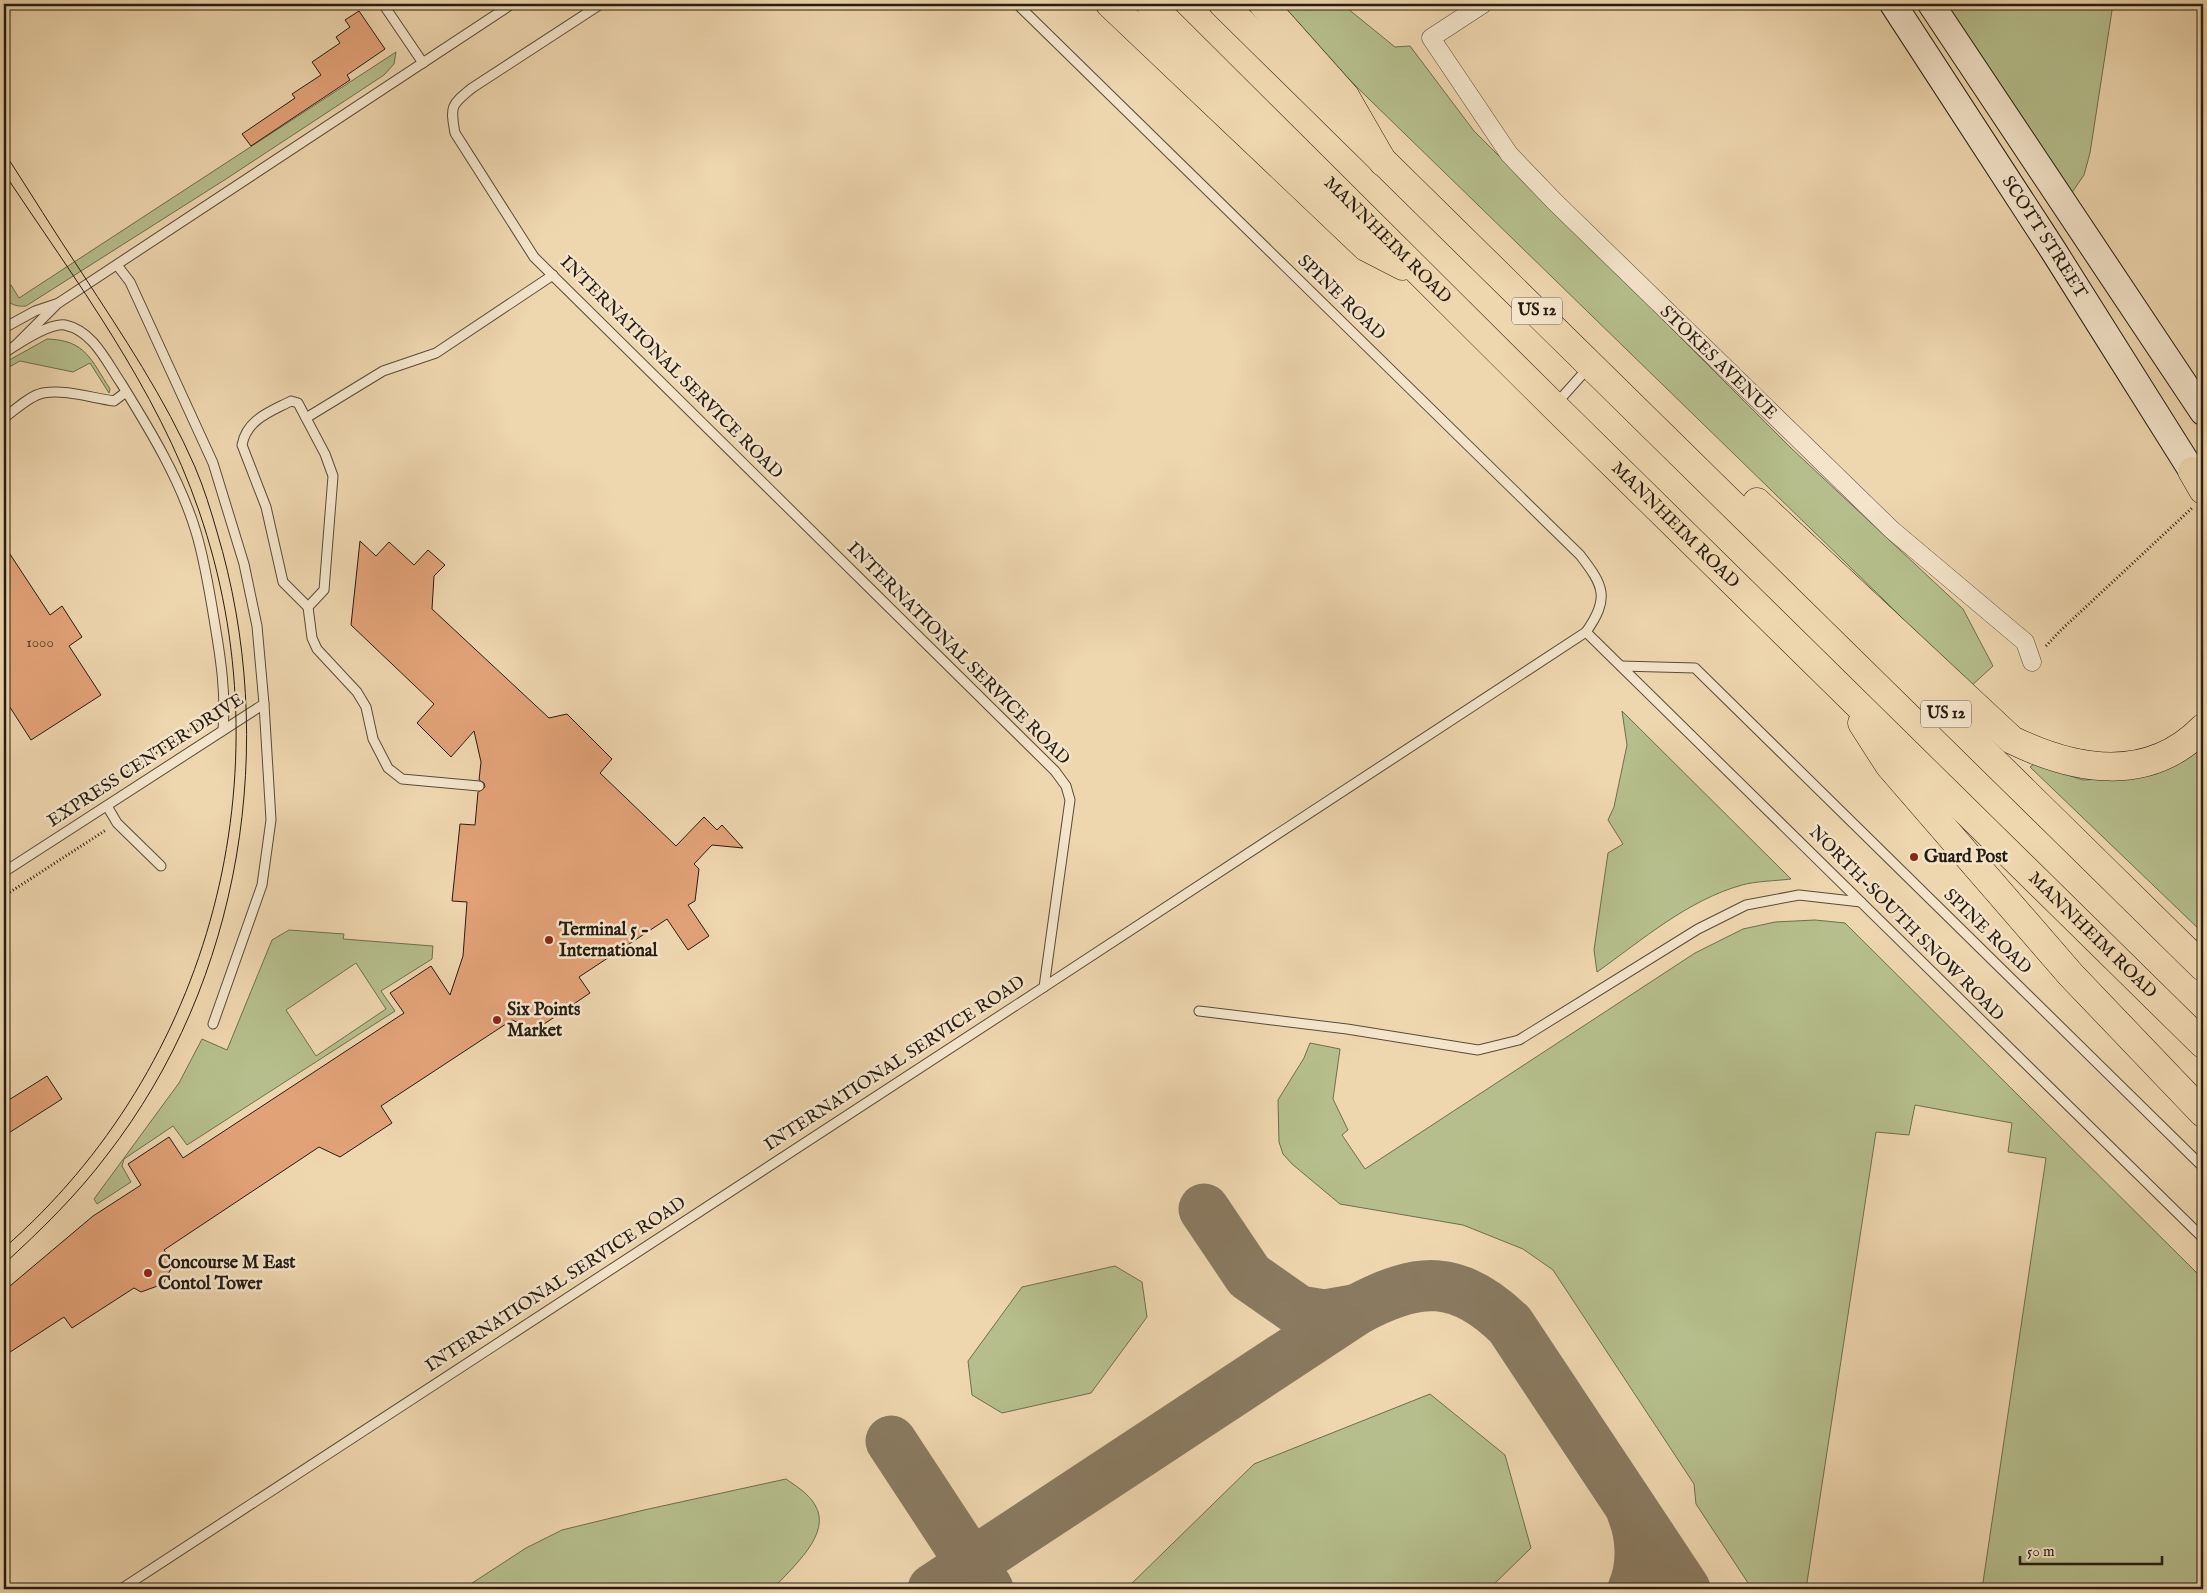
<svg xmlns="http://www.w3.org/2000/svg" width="2207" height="1593" font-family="'IM FELL English',serif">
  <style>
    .green { fill: #b5be8c; stroke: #6e6e4f; fill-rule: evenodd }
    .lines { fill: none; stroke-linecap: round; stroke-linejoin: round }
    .taxiway { stroke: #8a7a60; stroke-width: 51 }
    .building { fill: #e2a277; stroke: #261d12 }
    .lane-casing { stroke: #584b39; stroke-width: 11 }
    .street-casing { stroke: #584b39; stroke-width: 19 }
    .secondary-casing { stroke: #261d12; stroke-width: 28 }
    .primary-casing { stroke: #261d12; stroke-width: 29 }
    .highway-casing { stroke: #261d12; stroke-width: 29 }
    .path { stroke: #261d12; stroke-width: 3; stroke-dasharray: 1 2.5; stroke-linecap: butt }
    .lane { stroke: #f4e4ca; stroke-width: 9 }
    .street { stroke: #f4e4ca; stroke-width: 18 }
    .secondary { stroke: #f4e4ca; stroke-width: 26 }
    .primary { stroke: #eed6ae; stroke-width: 28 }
    .highway { stroke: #eed6ae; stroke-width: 28 }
    .tram { stroke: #261d12; stroke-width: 1 }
    .poi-dot { fill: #8f2418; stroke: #f4e4ca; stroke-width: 2 }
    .labels { text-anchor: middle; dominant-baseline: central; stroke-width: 5; stroke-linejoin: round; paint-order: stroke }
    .number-label { font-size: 15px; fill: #553e2b }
    .shield { fill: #f4e4ca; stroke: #645949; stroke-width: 1 }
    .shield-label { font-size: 16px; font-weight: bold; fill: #261d12 }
    .street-label { font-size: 18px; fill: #261d12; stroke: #f4e4ca }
    .poi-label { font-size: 18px; font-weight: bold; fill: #261d12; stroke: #f4e4ca; text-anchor: start }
  </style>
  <rect width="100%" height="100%" fill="#eed6ae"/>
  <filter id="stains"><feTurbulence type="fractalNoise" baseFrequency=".004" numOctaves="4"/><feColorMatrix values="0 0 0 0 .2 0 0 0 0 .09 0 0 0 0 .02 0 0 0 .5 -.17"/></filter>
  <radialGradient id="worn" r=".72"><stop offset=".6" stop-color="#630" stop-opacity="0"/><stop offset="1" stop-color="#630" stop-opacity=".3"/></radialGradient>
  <g class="green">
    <polygon points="1280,4 1342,4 1395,47 1410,46 1474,131 1791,448 1963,609 1993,666 1970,687 1883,599 1332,63"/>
    <polygon points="1947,4 1973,6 2113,4 2090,153 2084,175 2071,194"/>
    <path d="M396,52L394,64L384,75L226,179L26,306C14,307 4,303 4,289L11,285L19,298Z"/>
    <path d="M47,339C86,340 91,360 110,389L109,393L90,363L73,372L20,361L4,370V363Z"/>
    <path d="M1622,711L1791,879C1775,881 1757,881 1742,885C1688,900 1642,940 1597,972L1594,950L1608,853L1623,844L1608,820L1614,807L1627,745Z"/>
    <polygon points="2203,740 2203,933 2030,767 2034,764 2083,780 2129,778"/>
    <polygon points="1815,920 1845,923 2203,1279 2203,1589 1982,1589 2046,1158 2008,1152 2012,1123 1915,1105 1909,1135 1876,1132 1806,1589 1752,1589 1696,1504 1694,1484 1553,1270 1523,1249 1463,1225 1340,1204 1292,1164 1283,1154 1279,1142 1278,1100 1304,1058 1310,1043 1340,1049 1333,1099 1348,1130 1342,1135 1365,1169 1695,953 1743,929 1775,922"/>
    <path d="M289,930L344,934L343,939L433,946L432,959L381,991L395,1011L187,1145L173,1126L124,1159L122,1166L131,1182L97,1204L94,1199L179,1083L202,1039L227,1050L272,940ZM356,963L386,1009L316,1056L286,1010Z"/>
    <polygon points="1115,1266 1142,1282 1147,1317 1091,1393 1002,1413 972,1395 968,1361 1022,1287"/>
    <polygon points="1430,1394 1505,1455 1531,1548 1489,1589 1126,1589 1254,1464"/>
    <path d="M786,1479C796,1486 809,1494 815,1505C833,1534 791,1568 773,1589H463L526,1548L562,1530L644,1510Z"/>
  </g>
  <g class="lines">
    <g class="taxiway">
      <polyline points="1204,1209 1249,1276 1299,1311 1324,1315 1358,1309"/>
      <polyline points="891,1441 988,1589"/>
      <path d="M1632,1512C1642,1536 1643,1566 1633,1589"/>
      <path d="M933,1589L1358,1309C1419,1276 1459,1275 1510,1325L1685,1589"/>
    </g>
  </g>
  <g class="building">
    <polygon points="359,11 385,49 347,75 350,80 251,146 242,134 295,98 292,94 321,75 312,62 340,43 336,37 350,27 345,20"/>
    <polygon points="360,541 376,556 389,542 414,565 428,550 445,565 434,576 432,609 549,718 567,714 612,759 600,773 676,846 704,817 717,830 722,825 743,848 712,845 694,864 699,869 695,901 688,905 709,936 688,950 667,919 579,977 590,993 559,1014 535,1030 512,1020 381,1106 392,1123 340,1157 319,1147 164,1250 174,1263 163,1284 141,1292 134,1288 72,1328 64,1317 4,1356 4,1291 93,1216 141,1185 128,1164 169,1137 183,1158 404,1013 390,993 431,966 450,995 463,956 467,902 452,901 460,824 475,825 478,792 485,787 484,783 479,780 481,762 474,731 451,757 417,723 434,704 351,625"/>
    <polygon points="4,545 50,615 62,606 82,637 69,646 101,695 31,740 4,698"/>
    <polygon points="47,1076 62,1099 4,1136 4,1103"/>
  </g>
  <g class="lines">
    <g class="lane-casing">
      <g id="lane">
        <polyline points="383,4 423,63"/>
        <path d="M1017,4L1580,555C1604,586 1610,598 1586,632L1044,987"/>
        <polyline points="4,328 35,311 56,304"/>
        <polyline points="16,345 57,304 512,4"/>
        <path d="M4,353C16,345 50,322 65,325C93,331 106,361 121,383C150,430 180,479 196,532C205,562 210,594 215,625C221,660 226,695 223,730"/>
        <polyline points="1555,405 1588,368"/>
        <path d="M4,418C15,410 29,396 43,393C65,389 92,398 114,401L126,392"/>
        <polyline points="306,418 383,371 436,353 553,275"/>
        <path d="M308,607L324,590L333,476L325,454L298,403L291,401C270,412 247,419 242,445L266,507L283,582L308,607L312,638L317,649L357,692L366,707L373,739L388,768L402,779L479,786"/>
        <polyline points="1586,632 2203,1238"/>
        <polyline points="1621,666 1695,668 2203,1167"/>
        <polyline points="107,806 117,823 161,866"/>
        <polyline points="4,872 264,704 257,626 244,564 213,463 130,282 117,265"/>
        <polyline points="1199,1011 1347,1029 1478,1050 1519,1040 1698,929 1746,905 1799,895 1861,902"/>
        <polyline points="213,1024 262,885 271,820 264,704"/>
        <path d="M121,1589L1044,987L1070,800L1066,786L1055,771L534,257L455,133C450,106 451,105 472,88L601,4"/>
      </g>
    </g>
    <g class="street-casing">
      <polyline id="street" points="1483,4 1431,38 1509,154 1555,202 1892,530 2025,642 2032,662"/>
    </g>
    <g class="secondary-casing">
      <g id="secondary">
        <path id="s1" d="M1893,4L2053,250L2192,471"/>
        <polyline points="1931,4 2203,412"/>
      </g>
    </g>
    <g class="primary-casing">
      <g id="primary">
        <polyline points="1110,4 1366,247 1403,266"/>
        <path id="s2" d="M1150,4L1554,406L2203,1044"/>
        <polyline points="1223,4 2203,967"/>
        <polyline points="2192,471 2203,490"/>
        <path d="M1757,502L2012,740C2076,771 2148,784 2203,728"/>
        <polyline points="1862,723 1889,765 2071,975 2203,1113"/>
      </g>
    </g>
    <g class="highway-casing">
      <polyline id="highway" points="1263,4 1345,96 1383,162"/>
    </g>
    <g class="path">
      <polyline points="2046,646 2060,631 2192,508"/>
      <polyline points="100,795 98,792 212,715"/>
      <polyline points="4,896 106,830"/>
    </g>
    <use href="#lane" class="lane"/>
    <use href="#street" class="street"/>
    <use href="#secondary" class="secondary"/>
    <use href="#primary" class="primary"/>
    <use href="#highway" class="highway"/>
    <g class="tram">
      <path d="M4,152C30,192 55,233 82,273C123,336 165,398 195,467C204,488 211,511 217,532C280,742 242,981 107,1155C77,1195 41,1230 4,1264"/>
      <path d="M4,173C75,280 157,388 199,511C289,772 212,1067 4,1248"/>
    </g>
  </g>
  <g class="poi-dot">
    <circle cx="1914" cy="857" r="5"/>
    <circle cx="549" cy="940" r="5"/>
    <circle cx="497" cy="1020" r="5"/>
    <circle cx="148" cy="1273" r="5"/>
  </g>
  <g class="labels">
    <g class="number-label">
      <text x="40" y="642">1000</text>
    </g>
    <g class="shield">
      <rect x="1512" y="297.5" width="50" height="27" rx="4"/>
      <rect x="1921" y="700.5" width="50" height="27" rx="4"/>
    </g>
    <g class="shield-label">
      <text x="1537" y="311">US 12</text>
      <text x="1946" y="714">US 12</text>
    </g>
    <g class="street-label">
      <text stroke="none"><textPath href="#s1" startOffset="278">SCOTT STREET</textPath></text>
      <text stroke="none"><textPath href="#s2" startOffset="335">MANNHEIM ROAD</textPath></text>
      <text transform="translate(1341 298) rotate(44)">SPINE ROAD</text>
      <text transform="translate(1718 363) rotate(44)">STOKES AVENUE</text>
      <text transform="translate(671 368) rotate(45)">INTERNATIONAL SERVICE ROAD</text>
      <text stroke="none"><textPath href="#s2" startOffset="740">MANNHEIM ROAD</textPath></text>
      <text transform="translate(958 654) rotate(45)">INTERNATIONAL SERVICE ROAD</text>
      <text transform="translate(146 761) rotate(-33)">EXPRESS CENTER DRIVE</text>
      <text transform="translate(1906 924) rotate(45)">NORTH-SOUTH SNOW ROAD</text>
      <text transform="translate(1987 932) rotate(44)">SPINE ROAD</text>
      <text stroke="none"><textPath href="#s2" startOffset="1325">MANNHEIM ROAD</textPath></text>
      <text transform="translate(895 1064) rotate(-33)">INTERNATIONAL SERVICE ROAD</text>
      <text transform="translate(556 1285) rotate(-33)">INTERNATIONAL SERVICE ROAD</text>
    </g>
    <g class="poi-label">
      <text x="1924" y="857">Guard Post</text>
      <text x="559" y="930">Terminal 5 -<tspan x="559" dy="21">International</tspan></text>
      <text x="507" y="1010">Six Points<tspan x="507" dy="21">Market</tspan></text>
      <text x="158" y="1263">Concourse M East<tspan x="158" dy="21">Contol Tower</tspan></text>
    </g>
  </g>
  <rect width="2207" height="1593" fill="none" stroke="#eed6ae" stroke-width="20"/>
  <rect x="5" y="5" width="2197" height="1583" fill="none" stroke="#261d12" stroke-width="2.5"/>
  <rect x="10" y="10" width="2187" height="1573" fill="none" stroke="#261d12"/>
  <path d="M2020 1556v8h142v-8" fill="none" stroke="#261d12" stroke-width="2.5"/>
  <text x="2027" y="1556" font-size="15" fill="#261d12" stroke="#f4e4ca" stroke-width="4" paint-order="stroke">50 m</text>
  <rect width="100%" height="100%" filter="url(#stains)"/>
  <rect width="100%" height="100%" fill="url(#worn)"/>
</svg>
